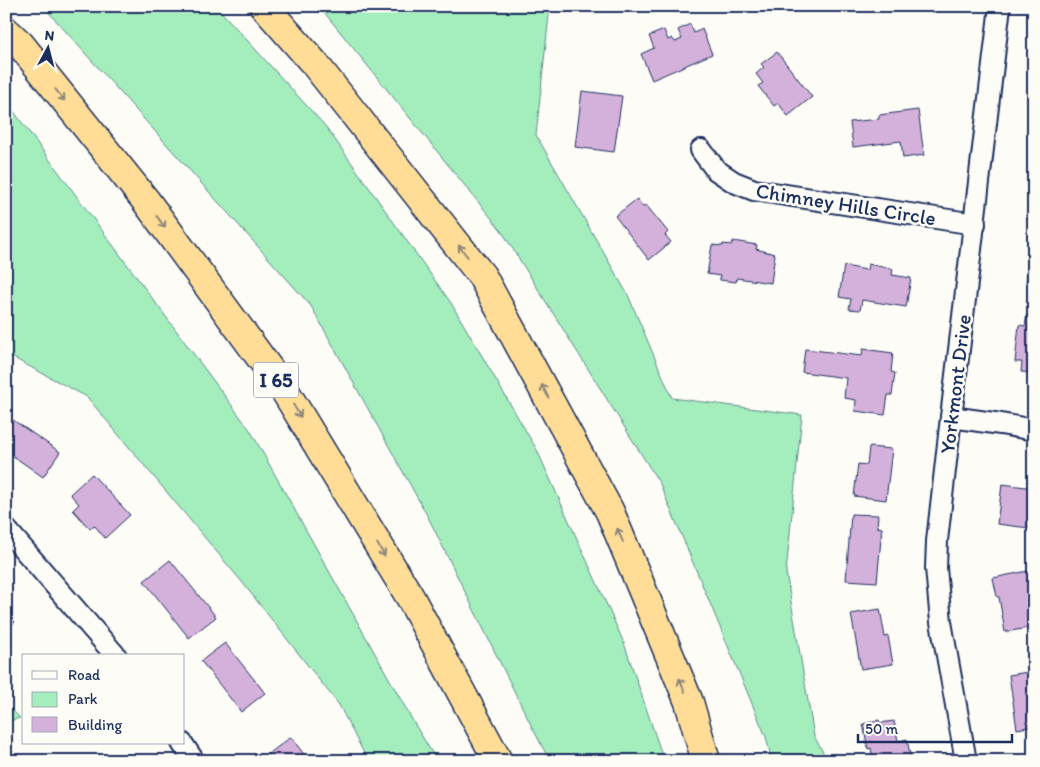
<svg xmlns="http://www.w3.org/2000/svg" width="1040" height="767" font-family="Itim,sans-serif">
  <style>
    .green { fill: #a4edbc; stroke: #608e8d }
    .building { fill: #d4b1db; stroke: #1b2f5e }
    .lines { fill: none; stroke-linecap: round; stroke-linejoin: round }
    .street-casing { stroke: #1b2f5e; stroke-width: 24 }
    .highway-casing { stroke: #1b2f5e; stroke-width: 31 }
    .street { stroke: #fdfcf7; stroke-width: 20 }
    .highway { stroke: #ffdd96; stroke-width: 28 }
    .oneway { stroke: #8d867a }
    .labels { text-anchor: middle; dominant-baseline: central; stroke-width: 5; stroke-linejoin: round; paint-order: stroke }
    .shield { fill: #fdfcf7; stroke: #5f6c8c; stroke-width: 1 }
    .shield-label { font-size: 20px; font-weight: bold; fill: #1b2f5e }
    .street-label { font-size: 21px; fill: #1b2f5e; stroke: #fdfcf7 }
  </style>
  <rect width="100%" height="100%" fill="#fdfcf7"/>
  <filter id="ink" filterUnits="userSpaceOnUse"><feTurbulence type="fractalNoise" baseFrequency=".02" numOctaves="2"/><feDisplacementMap in="SourceGraphic" scale="10" xChannelSelector="R" yChannelSelector="G"/><feConvolveMatrix kernelMatrix="1 2 1 2 8 2 1 2 1" color-interpolation-filters="sRGB"/></filter>
  <g filter="url(#ink)">
    <g class="green">
      <polygon points="43,6 216,6 326,127 451,303 537,450 624,643 664,761 550,761 534,731 428,517 311,306"/>
      <polygon points="319,6 550,6 536,135 628,295 672,398 802,415 786,572 814,736 828,761 772,761 766,737 660,484 501,230"/>
      <polygon points="6,101 250,430 414,723 437,761 368,761 339,705 242,582 87,397 6,354"/>
      <polygon points="6,704 20,718 6,722"/>
    </g>
    <g class="building">
      <polygon points="690,24 694,33 702,29 712,54 652,80 641,54 654,48 649,36 664,30 668,40 672,38 675,42 682,39 678,30"/>
      <polygon points="777,52 812,97 788,116 778,103 774,106 758,86 763,83 756,74 764,67 761,64"/>
      <polygon points="582,91 622,96 614,152 575,147"/>
      <polygon points="918,110 924,155 903,158 901,141 853,147 850,122 879,119 879,115"/>
      <polygon points="637,199 643,207 646,205 668,232 665,235 671,242 649,260 615,216"/>
      <polygon points="733,241 757,245 756,249 775,254 771,283 737,278 736,282 720,280 720,276 707,274 712,245 723,246 723,244 732,245"/>
      <polygon points="1034,245 1034,283 1026,282 1028,267 1031,268"/>
      <polygon points="868,264 893,269 892,275 911,278 906,307 862,300 860,310 849,309 851,299 839,297 844,266 867,270"/>
      <polygon points="1027,315 1034,316 1034,373 1021,372 1022,362 1015,362 1019,325 1025,326"/>
      <polygon points="805,349 862,356 863,349 893,353 891,372 895,373 892,395 888,395 885,415 855,411 856,400 844,398 846,378 802,372"/>
      <polygon points="13,420 60,452 43,477 6,451 6,430"/>
      <polygon points="869,447 892,449 886,500 854,496 858,464 867,465"/>
      <polygon points="92,474 130,515 105,538 94,525 90,529 73,510 79,504 70,494"/>
      <polygon points="1002,484 1034,488 1034,517 1031,517 1029,528 997,524"/>
      <polygon points="851,514 878,515 877,527 882,528 877,582 846,580"/>
      <polygon points="170,560 216,617 189,638 144,581"/>
      <polygon points="1028,571 1029,577 1034,577 1034,627 1005,632 999,597 997,597 993,578"/>
      <polygon points="880,609 885,637 888,636 893,664 861,669 851,614"/>
      <polygon points="6,613 15,622 6,630"/>
      <polygon points="225,643 265,693 241,712 201,661"/>
      <polygon points="1034,671 1034,726 1017,729 1009,675"/>
      <polygon points="879,720 880,723 894,721 898,741 907,739 911,760 873,761 871,748 868,749 863,724"/>
      <polygon points="291,737 309,761 271,761 267,755"/>
    </g>
    <g class="lines">
      <g class="street-casing">
        <g id="street">
          <polyline points="701,150 716,170 734,182 754,190 975,224"/>
          <polyline points="951,417 1001,424 1034,430"/>
          <polyline points="6,529 116,656"/>
          <polyline points="182,743 194,761"/>
          <polyline points="966,761 941,622 936,568 937,541 951,417 1000,6"/>
        </g>
      </g>
      <g class="highway-casing">
        <g id="highway">
          <polyline points="264,6 314,63 482,276 610,512 689,702 706,761"/>
          <polyline points="6,31 20,44 146,201 285,391 410,597 498,761"/>
        </g>
      </g>
      <use href="#street" class="street"/>
      <use href="#highway" class="highway"/>
    </g>
    <defs><path id="oneway-shaft" d="M-6 0H5M1.5-3L5.5 0L1.5 3" fill="none" stroke-width="1.6" stroke-linecap="round" stroke-linejoin="round" transform="scale(1.25)"/></defs>
    <g class="oneway">
      <use href="#oneway-shaft" transform="translate(60 95) rotate(51)"/>
      <use href="#oneway-shaft" transform="translate(161 222) rotate(54)"/>
      <use href="#oneway-shaft" transform="translate(463 251) rotate(-128)"/>
      <use href="#oneway-shaft" transform="translate(545 391) rotate(-118)"/>
      <use href="#oneway-shaft" transform="translate(297 411) rotate(59)"/>
      <use href="#oneway-shaft" transform="translate(620 535) rotate(-113)"/>
      <use href="#oneway-shaft" transform="translate(381 550) rotate(59)"/>
      <use href="#oneway-shaft" transform="translate(682 685) rotate(-113)"/>
    </g>
  </g>
  <g class="labels">
    <rect class="shield" x="253.5" y="362.5" width="45" height="35" rx="4"/>
    <g class="shield-label">
      <text x="276" y="380">I 65</text>
    </g>
    <g class="street-label">
      <text transform="translate(846 204) rotate(9)">Chimney Hills Circle</text>
      <text transform="translate(955 384) rotate(-83)">Yorkmont Drive</text>
    </g>
  </g>
  <rect width="1040" height="767" fill="none" stroke="#fdfcf7" stroke-width="25"/>
  <rect x="12" y="12" width="1015" height="742" fill="none" stroke="#1b2f5e" stroke-width="2" filter="url(#ink)"/>
  <rect x="22" y="654" width="162" height="90" fill="#fdfcf7" stroke="#a3aaba"/>
  <rect x="32" y="671" width="25" height="8" fill="#fdfcf7" stroke="#a3aaba"/>
  <text x="68" y="680" font-size="15" fill="#1b2f5e">Road</text>
  <rect x="32" y="692" width="25" height="15" fill="#a4edbc" stroke="#a3aaba"/>
  <text x="68" y="704" font-size="15" fill="#1b2f5e">Park</text>
  <rect x="32" y="717" width="25" height="15" fill="#d4b1db" stroke="#a3aaba"/>
  <text x="68" y="730" font-size="15" fill="#1b2f5e">Building</text>
  <g transform="translate(48 48) rotate(7)" stroke="#fdfcf7" stroke-width="4" paint-order="stroke">
  <path d="M0-4L9 19L0 12L-9 19Z" fill="#1b2f5e"/>
  <text y="-8" font-size="14" font-weight="bold" text-anchor="middle" fill="#1b2f5e">N</text>
  </g>
  <path d="M858 734v8h154v-8" fill="none" stroke="#1b2f5e" stroke-width="2.5"/>
  <text x="865" y="734" font-size="15" fill="#1b2f5e" stroke="#fdfcf7" stroke-width="4" paint-order="stroke">50 m</text>
</svg>
